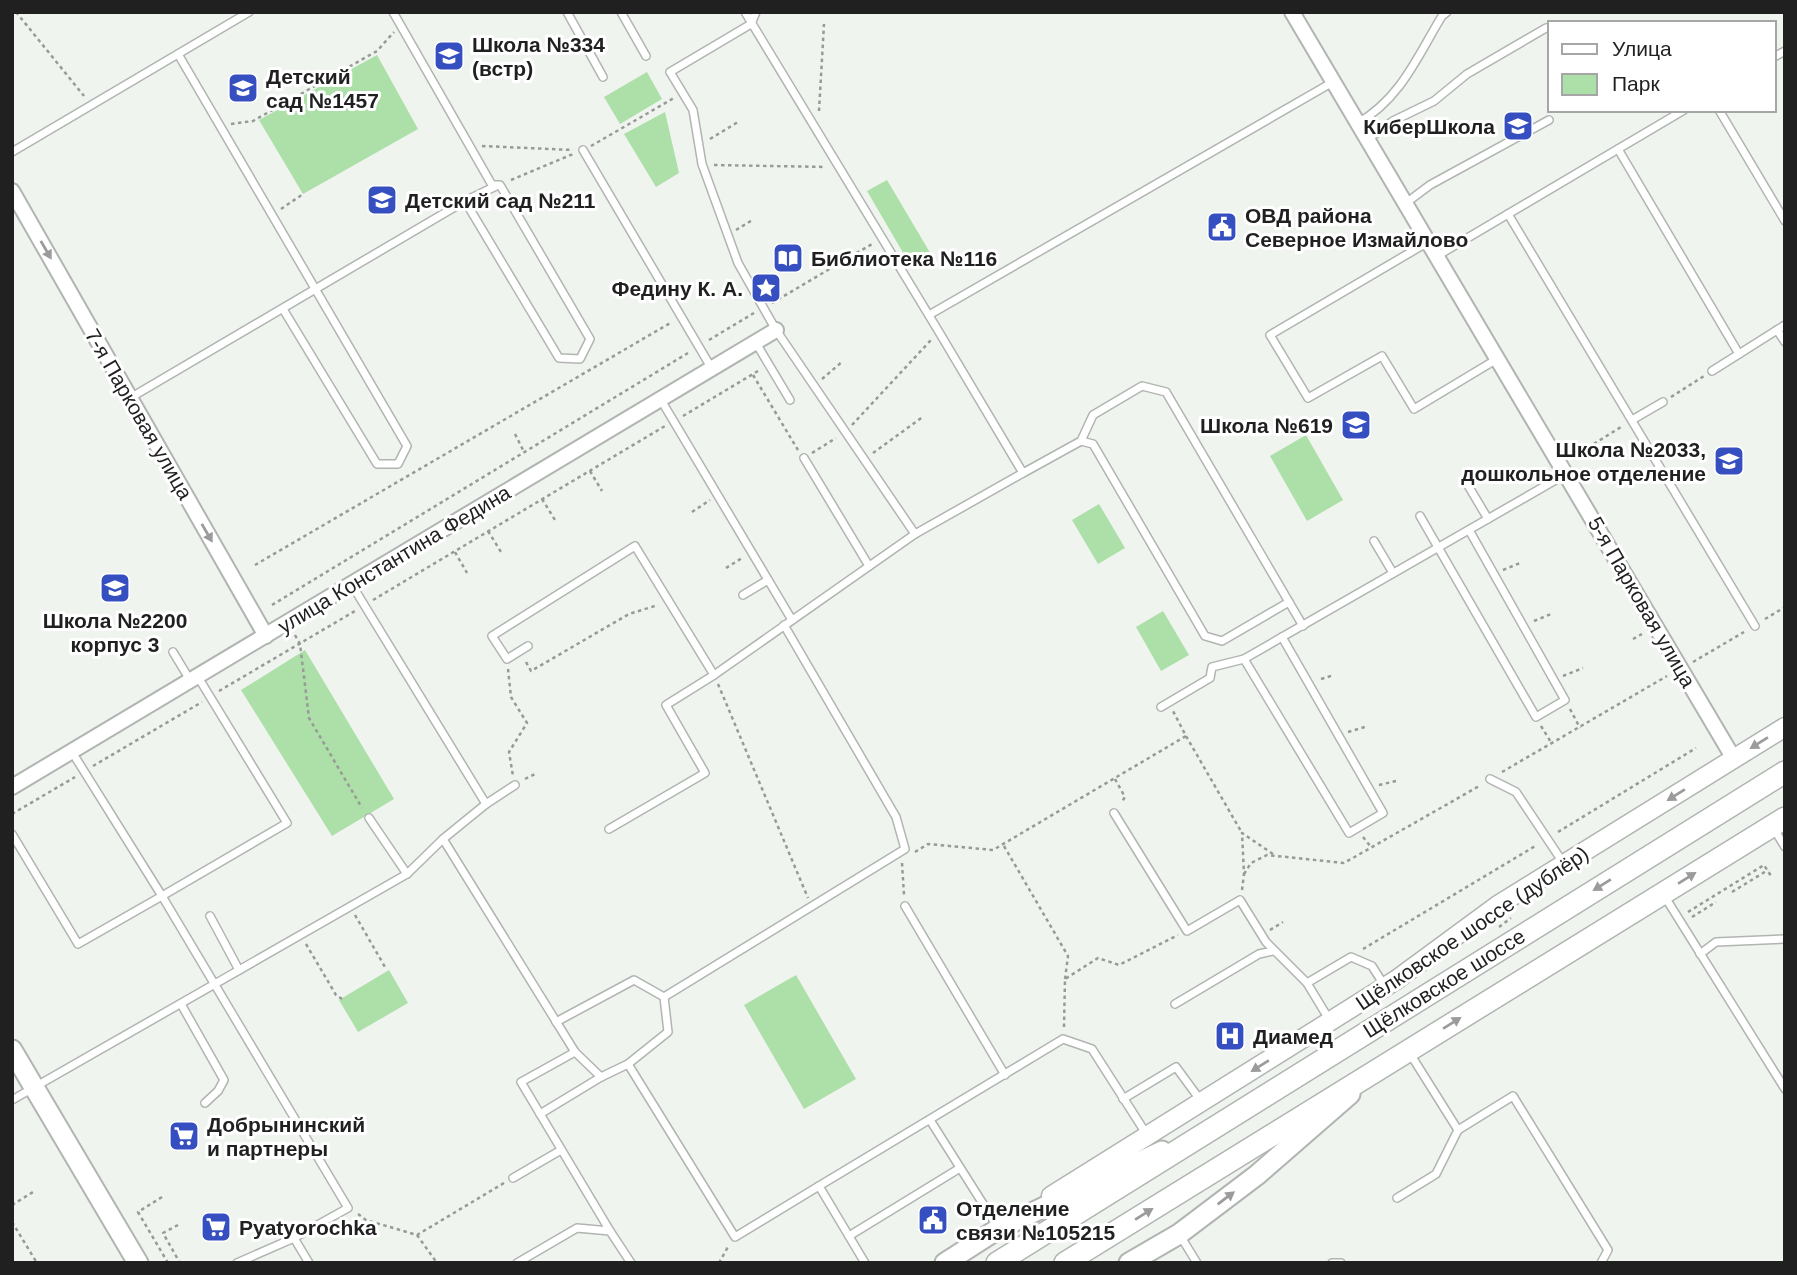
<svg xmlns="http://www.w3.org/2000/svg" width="1797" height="1275" font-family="Arial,sans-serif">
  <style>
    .green { fill: #ace0a8 }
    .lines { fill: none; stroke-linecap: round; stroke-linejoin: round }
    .service-casing { stroke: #b1b5b1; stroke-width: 10 }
    .minor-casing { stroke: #b1b5b1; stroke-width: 18 }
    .tertiary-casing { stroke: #b1b5b1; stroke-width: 21 }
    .secondary-casing { stroke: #b1b5b1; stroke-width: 23 }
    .primary-casing { stroke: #b1b5b1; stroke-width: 24 }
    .path { stroke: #989a97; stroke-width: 2.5; stroke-dasharray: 3.5 3.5; stroke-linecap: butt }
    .service { stroke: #fff; stroke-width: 7 }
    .minor { stroke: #fff; stroke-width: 14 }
    .tertiary { stroke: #fff; stroke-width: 18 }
    .secondary { stroke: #fff; stroke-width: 19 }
    .primary { stroke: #fff; stroke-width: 21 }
    .oneway { fill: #9a9b9a }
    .labels { text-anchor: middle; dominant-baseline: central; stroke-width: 6; stroke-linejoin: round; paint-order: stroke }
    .poi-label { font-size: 21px; font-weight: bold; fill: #1f201f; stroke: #fff; text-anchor: start }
    .street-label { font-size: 21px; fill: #1f201f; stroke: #fff }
  </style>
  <rect width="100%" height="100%" fill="#f0f4ef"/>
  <g class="green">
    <polygon points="377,55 418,129 303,194 259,120"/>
    <polygon points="647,72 662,99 620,124 604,97"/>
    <polygon points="665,112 679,173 656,187 624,134"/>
    <polygon points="887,180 932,256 912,268 867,191"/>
    <polygon points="1306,435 1343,500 1307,521 1270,456"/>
    <polygon points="1099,504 1125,548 1098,564 1072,520"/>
    <polygon points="1163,611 1189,655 1161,671 1136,627"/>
    <polygon points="305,650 394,799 332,836 241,690"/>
    <polygon points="389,970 408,1003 358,1032 339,1000"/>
    <polygon points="796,975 856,1079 804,1109 744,1005"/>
  </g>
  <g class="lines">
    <g class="service-casing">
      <g id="service">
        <polyline points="393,12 492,185 500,185 590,339 580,359 559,358 465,201"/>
        <polyline points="567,12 603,77"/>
        <polyline points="621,12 646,56"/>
        <polyline points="756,12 751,24 670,72 693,110 702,164 738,263 776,330 915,534"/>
        <polyline points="178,54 407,446 398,464 377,464 283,309"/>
        <polyline points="1774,57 1785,51"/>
        <polyline points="1719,110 1785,221"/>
        <path d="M1358,123C1401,98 1417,57 1442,16L1447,12"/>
        <polyline points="1368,139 1393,121 1434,101 1467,74 1546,28"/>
        <polyline points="1618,149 1739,354"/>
        <polyline points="583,150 712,369"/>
        <polyline points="12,152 249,12"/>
        <polyline points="1406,203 1430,185 1549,120"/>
        <polyline points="1508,214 1755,626"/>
        <polyline points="1428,242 1270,335 1308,398 1382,356 1414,409 1497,359"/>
        <polyline points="1437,256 1684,110"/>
        <polyline points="929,315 1333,82"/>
        <polyline points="1777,330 1785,342"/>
        <polyline points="756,343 790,400"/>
        <polyline points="1712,371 1785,325"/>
        <polyline points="130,398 465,201 496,186"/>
        <polyline points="661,400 792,620"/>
        <polyline points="1632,420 1663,402"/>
        <polyline points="1081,441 1093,444 1205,636 1222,641 1289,602"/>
        <polyline points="804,458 869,566"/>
        <polyline points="1023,473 1081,441 1093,415 1142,386 1166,392 1303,626"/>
        <polyline points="1469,487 1488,519"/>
        <polyline points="1420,516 1536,717 1565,700 1469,530"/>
        <polyline points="1374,541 1393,573"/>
        <polyline points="743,595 768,580"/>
        <polyline points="528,646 507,659 492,636 635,546 714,675"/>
        <polyline points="173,652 190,680"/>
        <polyline points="1244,659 1349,833 1383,813 1282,637"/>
        <polyline points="198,677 287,823 162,896 348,1208 294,1238 237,1263"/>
        <polyline points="1161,707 1210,678 1212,667 1244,659 1566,474"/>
        <polyline points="1490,779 1516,792 1564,864"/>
        <polyline points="486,804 515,785"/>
        <polyline points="1114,813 1187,931 1240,900 1266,942 1307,983 1330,1021"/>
        <polyline points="369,818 407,874"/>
        <polyline points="609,829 705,773 666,705 714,675 915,534 1023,473 939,332 745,12"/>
        <polyline points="1774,829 1785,847"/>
        <polyline points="12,834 78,944 162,896 72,752"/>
        <polyline points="443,839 575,1052 601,1077"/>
        <polyline points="1665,897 1785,1089"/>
        <polyline points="905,906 1005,1075"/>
        <polyline points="210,916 239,970"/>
        <polyline points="1700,954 1716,942 1785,939"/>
        <polyline points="1307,983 1351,957 1372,966 1384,985"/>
        <polyline points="664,997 905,849 896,817 784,625"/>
        <polyline points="181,1004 224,1080 218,1091 205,1103"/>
        <polyline points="1175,1004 1259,954 1273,951"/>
        <polyline points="1409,1052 1458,1130 1513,1096 1608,1250 1601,1263"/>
        <polyline points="628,1064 735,1237 819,1186 865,1263"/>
        <polyline points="1123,1099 1176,1067 1201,1101"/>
        <polyline points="12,1100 407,874 443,839 486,804 352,585"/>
        <polyline points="540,1114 601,1077 628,1064 668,1032 664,997 634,980 556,1022"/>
        <polyline points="930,1120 997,1226"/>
        <polyline points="513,1178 561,1150"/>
        <polyline points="819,1186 1063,1039 1092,1049 1147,1135"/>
        <polyline points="1397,1198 1436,1174 1458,1130"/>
        <polyline points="610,1231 631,1263"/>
        <polyline points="849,1236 960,1168"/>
        <polyline points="1181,1237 1197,1263"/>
        <polyline points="294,1238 309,1263"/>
        <polyline points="517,1263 577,1228 610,1231 521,1082 575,1052"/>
        <polyline points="1332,1263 1341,1263"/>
      </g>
    </g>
    <g class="minor-casing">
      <g id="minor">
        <polyline points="1292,12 1734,759"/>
        <polyline points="12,191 266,636"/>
        <polyline points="12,787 776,330"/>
      </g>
    </g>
    <g class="tertiary-casing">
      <polyline id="tertiary" points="1051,1196 1396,980 1498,905 1785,727"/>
    </g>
    <g class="secondary-casing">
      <g id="secondary">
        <polyline points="12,1050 138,1263"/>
        <polyline points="945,1263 998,1229 1162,1151"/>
        <polyline points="1129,1263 1179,1234 1257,1175 1350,1094"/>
      </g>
    </g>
    <g class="primary-casing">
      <g id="primary">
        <polyline points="997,1263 1785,772"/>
        <polyline points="1065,1263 1785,818"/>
      </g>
    </g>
    <g class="path">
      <polyline points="16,12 84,96"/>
      <polyline points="819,111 824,24"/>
      <polyline points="231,124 253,121 377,51 394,32"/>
      <polyline points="710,139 738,122"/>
      <polyline points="482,146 573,150"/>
      <polyline points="591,146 674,98"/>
      <polyline points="714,165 826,167"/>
      <polyline points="511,180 573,154"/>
      <polyline points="281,209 303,194"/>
      <polyline points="736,230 754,219"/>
      <polyline points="772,303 872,244"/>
      <polyline points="709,340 754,313"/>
      <polyline points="753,375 798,450"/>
      <polyline points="822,379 843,361"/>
      <polyline points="1671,397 1704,376"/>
      <polyline points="683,416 758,371"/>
      <polyline points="852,425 931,340"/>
      <polyline points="515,434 524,452"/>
      <polyline points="812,453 836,438"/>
      <polyline points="873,453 924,416"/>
      <polyline points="1576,455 1621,427"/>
      <polyline points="590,471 602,491"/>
      <polyline points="542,499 555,520"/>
      <polyline points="692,512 710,500"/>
      <polyline points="488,531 501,552"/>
      <polyline points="455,552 467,573"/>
      <polyline points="255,565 672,322"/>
      <polyline points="726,568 742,558"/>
      <polyline points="1503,570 1520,563"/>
      <polyline points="373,600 665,426"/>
      <polyline points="272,605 688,353"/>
      <polyline points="1765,619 1785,607"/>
      <polyline points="1534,621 1551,614"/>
      <polyline points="295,635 300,644 309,718 362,808"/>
      <polyline points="1633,639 1642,634"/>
      <polyline points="526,662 531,671 629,614 658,605"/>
      <polyline points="1693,662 1744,632"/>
      <polyline points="508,669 511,697 527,723 509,752 513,776"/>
      <polyline points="1563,676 1583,668"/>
      <polyline points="1321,679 1334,675"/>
      <polyline points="718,684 808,898"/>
      <polyline points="219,691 355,611"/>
      <polyline points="1570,709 1580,728"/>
      <polyline points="1541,726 1552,744"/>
      <polyline points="1348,732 1365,727"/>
      <polyline points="1186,736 1242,833"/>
      <polyline points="93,766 202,702"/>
      <polyline points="1502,772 1667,676"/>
      <polyline points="525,779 535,774"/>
      <polyline points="1115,779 1125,797 1121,803"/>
      <polyline points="1379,785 1396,781"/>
      <polyline points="12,814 75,777"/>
      <polyline points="1558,832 1696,748"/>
      <polyline points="1363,837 1371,847"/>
      <polyline points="1004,846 1068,956 1065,979"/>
      <polyline points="915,852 928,844 993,850 1186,736 1173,711"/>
      <polyline points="902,863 904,895"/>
      <polyline points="1244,874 1251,863 1267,855 1344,863 1481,785"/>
      <polyline points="1242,890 1244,874 1242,833 1273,854"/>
      <polyline points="1732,892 1768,870"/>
      <polyline points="1688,912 1764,865 1771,876"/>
      <polyline points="355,915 385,967"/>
      <polyline points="1692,917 1716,902"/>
      <polyline points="1499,927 1511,918"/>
      <polyline points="1270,930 1283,922"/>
      <polyline points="306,944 336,995 342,999"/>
      <polyline points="1363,949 1537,845"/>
      <polyline points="1064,1027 1065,979 1098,958 1119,965 1178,935"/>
      <polyline points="162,1197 138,1212 168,1263"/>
      <polyline points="12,1205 33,1192"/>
      <polyline points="358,1214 366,1220 417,1235 504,1183"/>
      <polyline points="12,1222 37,1263"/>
      <polyline points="178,1225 163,1233 180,1263"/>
      <polyline points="417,1235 437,1263"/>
      <polyline points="719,1263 729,1245"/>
    </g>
    <use href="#service" class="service"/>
    <use href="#minor" class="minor"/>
    <use href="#tertiary" class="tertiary"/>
    <use href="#secondary" class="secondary"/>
    <use href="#primary" class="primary"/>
  </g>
  <defs><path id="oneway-solid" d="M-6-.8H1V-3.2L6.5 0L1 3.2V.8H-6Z" transform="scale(1.75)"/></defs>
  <g class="oneway">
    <use href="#oneway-solid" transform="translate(46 250) rotate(60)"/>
    <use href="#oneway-solid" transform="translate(207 533) rotate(60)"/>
    <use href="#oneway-solid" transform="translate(1759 743) rotate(148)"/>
    <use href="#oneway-solid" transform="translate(1676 795) rotate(148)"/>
    <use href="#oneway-solid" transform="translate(1687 878) rotate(-32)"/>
    <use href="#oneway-solid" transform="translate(1602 885) rotate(148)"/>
    <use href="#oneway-solid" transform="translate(1452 1023) rotate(-32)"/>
    <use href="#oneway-solid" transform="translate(1260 1066) rotate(148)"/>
    <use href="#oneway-solid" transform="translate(1226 1198) rotate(-37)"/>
    <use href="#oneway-solid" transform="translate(1144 1214) rotate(-32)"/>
  </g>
  <defs>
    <g id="school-square" transform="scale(1.575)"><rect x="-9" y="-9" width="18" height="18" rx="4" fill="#364fc0" stroke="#fff"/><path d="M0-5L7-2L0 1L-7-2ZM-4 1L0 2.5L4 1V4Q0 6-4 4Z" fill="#fff"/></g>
    <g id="civic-square" transform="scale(1.575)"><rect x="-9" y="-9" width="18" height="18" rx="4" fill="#364fc0" stroke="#fff"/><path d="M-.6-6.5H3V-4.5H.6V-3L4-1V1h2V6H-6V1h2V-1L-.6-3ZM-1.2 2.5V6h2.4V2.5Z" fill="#fff"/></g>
    <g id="library-square" transform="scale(1.575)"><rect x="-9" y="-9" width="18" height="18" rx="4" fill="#364fc0" stroke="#fff"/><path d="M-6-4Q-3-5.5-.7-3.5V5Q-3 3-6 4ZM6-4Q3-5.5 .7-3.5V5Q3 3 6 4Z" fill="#fff"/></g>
    <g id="sight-square" transform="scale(1.575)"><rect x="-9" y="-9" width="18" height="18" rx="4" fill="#364fc0" stroke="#fff"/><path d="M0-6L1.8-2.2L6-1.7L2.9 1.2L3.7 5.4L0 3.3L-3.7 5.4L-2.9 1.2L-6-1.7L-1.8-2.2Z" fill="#fff"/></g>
    <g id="hospital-square" transform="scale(1.575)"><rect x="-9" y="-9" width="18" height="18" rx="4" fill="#364fc0" stroke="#fff"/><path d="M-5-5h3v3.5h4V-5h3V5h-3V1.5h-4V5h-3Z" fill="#fff"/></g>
    <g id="supermarket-square" transform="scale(1.575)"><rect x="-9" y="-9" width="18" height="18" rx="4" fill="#364fc0" stroke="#fff"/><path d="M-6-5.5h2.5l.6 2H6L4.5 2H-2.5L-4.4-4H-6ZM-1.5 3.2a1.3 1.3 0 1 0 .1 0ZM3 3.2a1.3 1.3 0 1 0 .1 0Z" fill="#fff"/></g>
  </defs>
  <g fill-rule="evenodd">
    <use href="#school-square" x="449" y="56"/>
    <use href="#school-square" x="243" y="88"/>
    <use href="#school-square" x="1518" y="126"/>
    <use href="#school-square" x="382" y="200"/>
    <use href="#civic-square" x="1222" y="227"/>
    <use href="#library-square" x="788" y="258"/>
    <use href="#sight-square" x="766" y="288"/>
    <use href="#school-square" x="1356" y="425"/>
    <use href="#school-square" x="1729" y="461"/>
    <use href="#school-square" x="115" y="588"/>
    <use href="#hospital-square" x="1230" y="1036"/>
    <use href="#supermarket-square" x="184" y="1136"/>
    <use href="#civic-square" x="933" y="1220"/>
    <use href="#supermarket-square" x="216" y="1227"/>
  </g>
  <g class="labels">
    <g class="poi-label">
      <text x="472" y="44">Школа №334<tspan x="472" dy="24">(встр)</tspan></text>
      <text x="266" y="76">Детский<tspan x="266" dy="24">сад №1457</tspan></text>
      <text x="1495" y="126" text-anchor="end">КиберШкола</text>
      <text x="405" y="200">Детский сад №211</text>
      <text x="1245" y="215">ОВД района<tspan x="1245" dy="24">Северное Измайлово</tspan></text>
      <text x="811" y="258">Библиотека №116</text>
      <text x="743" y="288" text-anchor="end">Федину К. А.</text>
      <text x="1333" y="425" text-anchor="end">Школа №619</text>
      <text x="1706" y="449" text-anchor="end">Школа №2033,<tspan x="1706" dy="24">дошкольное отделение</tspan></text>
      <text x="115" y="620" text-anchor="middle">Школа №2200<tspan x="115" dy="24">корпус 3</tspan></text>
      <text x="1253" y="1036">Диамед</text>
      <text x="207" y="1124">Добрынинский<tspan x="207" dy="24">и партнеры</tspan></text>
      <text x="956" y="1208">Отделение<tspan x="956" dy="24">связи №105215</tspan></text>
      <text x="239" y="1227">Pyatyorochka</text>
    </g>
    <g class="street-label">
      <text transform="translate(139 414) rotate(60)">7-я Парковая улица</text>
      <text transform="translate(394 559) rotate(-31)">улица Константина Федина</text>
      <text transform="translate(1642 602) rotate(60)">5-я Парковая улица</text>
      <text transform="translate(1472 928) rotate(-34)">Щёлковское шоссе (дублёр)</text>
      <text transform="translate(1444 983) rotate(-32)">Щёлковское шоссе</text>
    </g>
  </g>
  <rect width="1797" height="1275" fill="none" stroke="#1f201f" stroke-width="28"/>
  <rect x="1548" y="21" width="228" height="91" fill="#ffffff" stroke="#a5a6a5" stroke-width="2"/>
  <rect x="1562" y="44" width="35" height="10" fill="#ffffff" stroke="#a5a6a5" stroke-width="2"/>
  <text x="1612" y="56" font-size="21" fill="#1f201f">Улица</text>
  <rect x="1562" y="74" width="35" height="21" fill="#ace0a8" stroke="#a5a6a5" stroke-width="2"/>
  <text x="1612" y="91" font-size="21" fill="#1f201f">Парк</text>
</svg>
